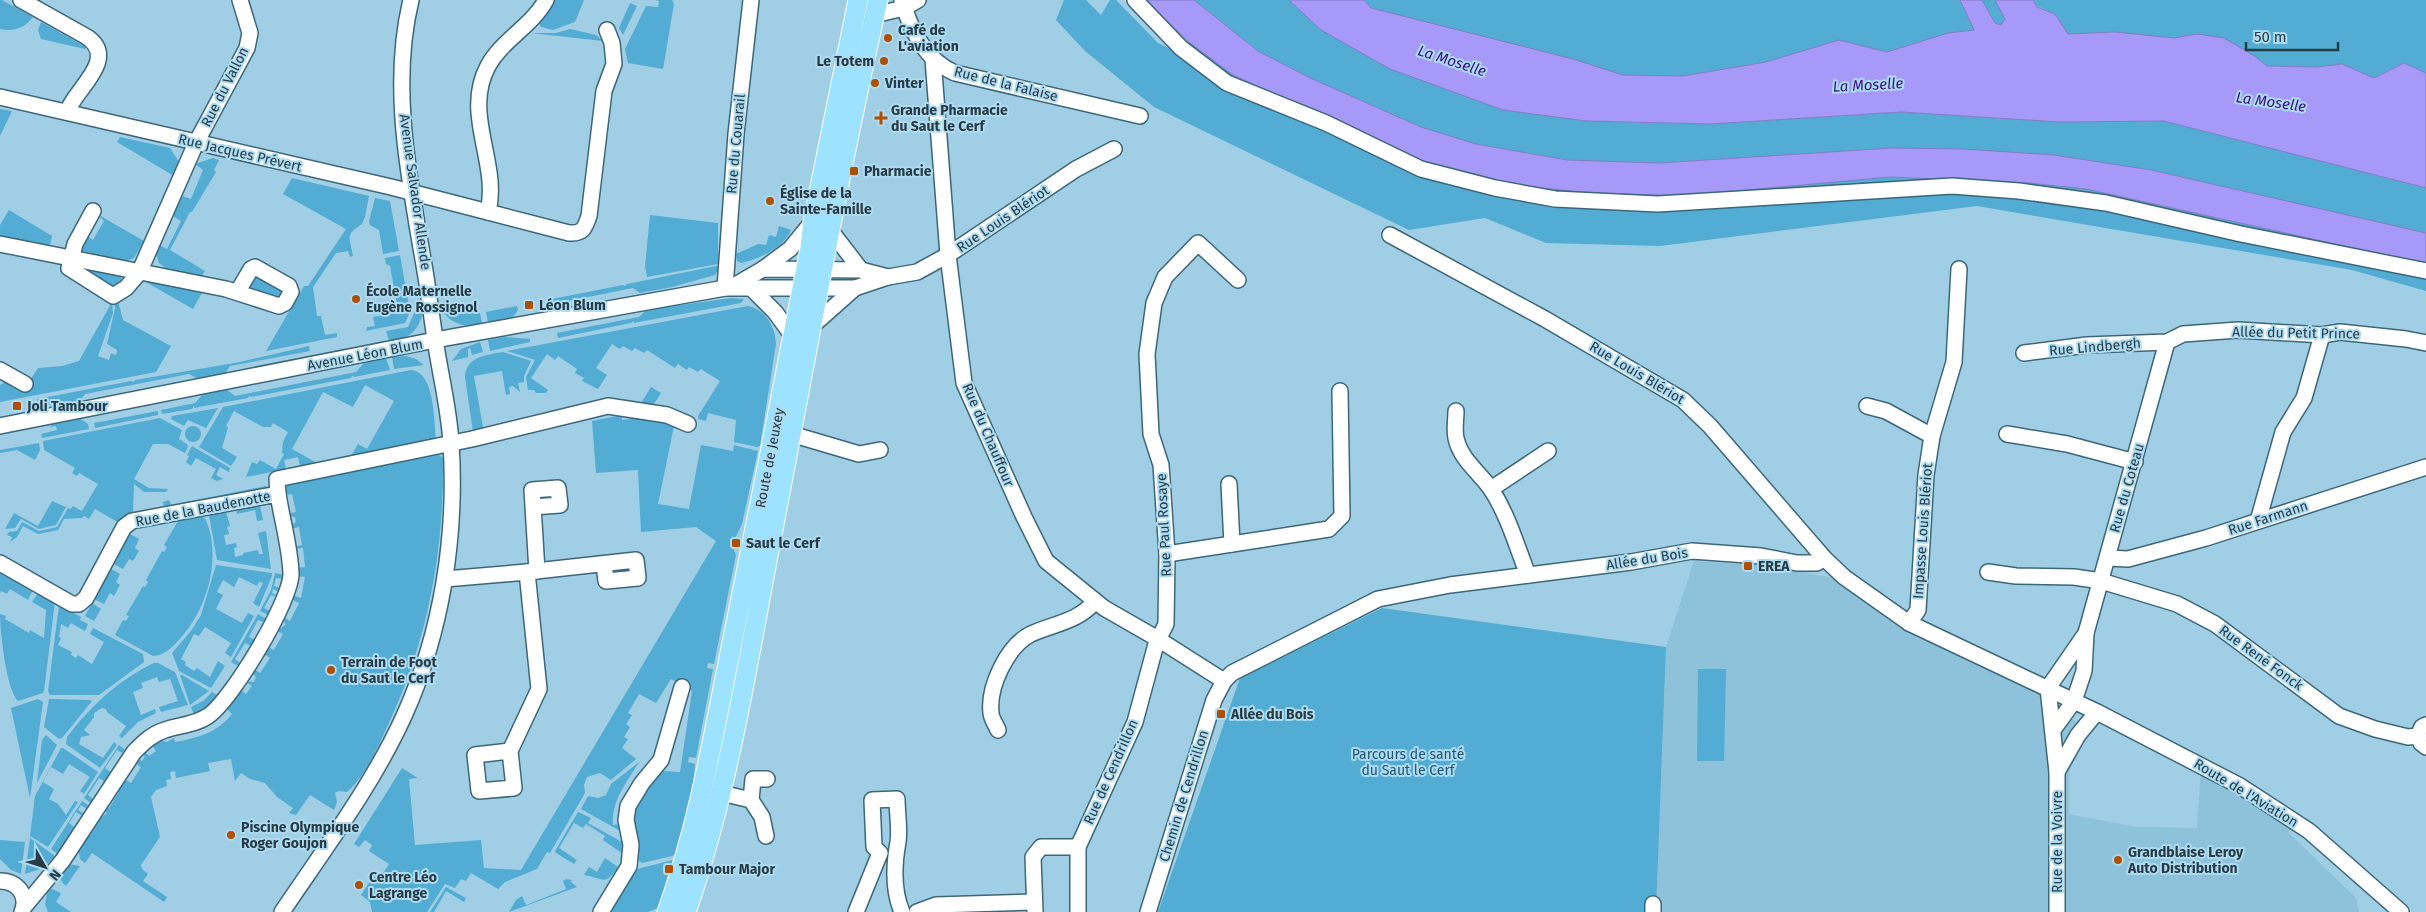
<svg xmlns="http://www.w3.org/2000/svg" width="2426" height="912" font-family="'Fira Sans',sans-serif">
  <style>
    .built { fill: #8ec2db }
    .green { fill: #53acd3 }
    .water { fill: #a699f8; stroke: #807dc2 }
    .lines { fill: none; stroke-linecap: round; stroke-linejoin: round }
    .minor-casing { stroke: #3c677a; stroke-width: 18 }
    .major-casing { stroke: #fff; stroke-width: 21 }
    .minor { stroke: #fff; stroke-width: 15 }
    .major { stroke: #9de2fe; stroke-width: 19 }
    .poi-dot { fill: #ae4f02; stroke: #addbf1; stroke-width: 2 }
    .labels { text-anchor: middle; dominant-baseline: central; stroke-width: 4; stroke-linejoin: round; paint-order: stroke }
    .poi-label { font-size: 14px; font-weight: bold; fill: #283b44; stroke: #addbf1; text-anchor: start }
    .street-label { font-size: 14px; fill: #283b44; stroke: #addbf1 }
    .park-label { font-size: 14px; fill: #22576d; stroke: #addbf1 }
    .water-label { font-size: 15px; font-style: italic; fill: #371180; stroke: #addbf1 }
  </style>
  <rect width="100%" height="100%" fill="#a0cee4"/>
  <polygon class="built" points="1694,561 1772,566 1832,578 1961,653 2038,693 2088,731 2069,772 2069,814 2136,827 2197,828 2201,769 2294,825 2288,832 2356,898 2359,912 1656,912 1666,647"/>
  <g class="green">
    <path d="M0,0H2L33,17C25,28 13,32 0,29Z"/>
    <polygon points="553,0 584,0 575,22 553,30 541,27 538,22"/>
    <polygon points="655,0 672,0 674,4 663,69 628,63 625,49 646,6 658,7 659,1"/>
    <polygon points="1064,0 1086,0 1101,15 1110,0 1116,0 1158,43 1187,57 1190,43 1230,73 1298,104 1682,196 1891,177 2029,183 2086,189 2426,264 2426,291 2352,270 1977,206 1660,246 1546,243 1485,218 1409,230 1154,107 1085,51 1056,20"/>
    <polygon points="1194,0 1289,0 1321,30 1503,110 1586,121 1711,124 1901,112 2059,122 2164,121 2426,188 2426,233 2151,170 2054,155 1892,148 1660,163 1568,160 1476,144 1421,127 1308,77 1258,51"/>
    <polygon points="1364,0 1960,0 1974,30 1948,33 1887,52 1839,40 1766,62 1683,76 1623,75 1573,59 1371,8"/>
    <polygon points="1982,0 1995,0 2005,20 2001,25 1995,23"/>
    <polygon points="2033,0 2426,0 2426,73 2404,63 2374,78 2342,64 2317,67 2267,66 2253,55 2197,34 2174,38 2115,32 2068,34 2055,14 2037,6"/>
    <polygon points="630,3 637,6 623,35 619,28"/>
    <polygon points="41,22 86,47 85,49 41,39 38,30"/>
    <polygon points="570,29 596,35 603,41 531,33 556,33"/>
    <polygon points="0,109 12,111 0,136"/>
    <polygon points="120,137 170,148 179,162 174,176 117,142"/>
    <polygon points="213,158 219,160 214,170 216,172 192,212 190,212 170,250 205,271 201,277 167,269 159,263 156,254 159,245 167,249 181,221 173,216 182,196 191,199 203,170 195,164"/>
    <path d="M292,178L369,196L365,217L362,224C344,236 350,236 353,256L350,257L348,251L336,253L313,287L317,316H321L325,335L337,333V337L266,351L304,286H308L346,229L283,194Z"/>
    <polygon points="375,198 390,201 399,251 383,254 379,230 370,225 369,221"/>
    <polygon points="9,210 52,236 50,245 0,237 0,225"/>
    <polygon points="97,214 144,241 134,258 126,261 78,251 85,235 93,240 104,221"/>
    <polygon points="650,215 718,223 718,264 647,277 645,267"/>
    <path d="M779,226L791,230C783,249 760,258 741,263L737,261L736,254L758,244L766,245L769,235L776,237Z"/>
    <polygon points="400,255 410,312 405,323 366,331 367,327 375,326 373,317 396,313 398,310 390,266 386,264 385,258"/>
    <polygon points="721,265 715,275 672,287 640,293 633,288 548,305 547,300 623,285 625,286 627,284"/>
    <polygon points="86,268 121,275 122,282 113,288 87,271"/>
    <polygon points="256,274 284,290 282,299 249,293 246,287"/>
    <polygon points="144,281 154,281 202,293 193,309"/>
    <polygon points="731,298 744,299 741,303 634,323 634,321 631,323 558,338 557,333 639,317 646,310"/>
    <polygon points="118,301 123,320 171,346 156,372 0,402 0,385 6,381 23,391 38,368 62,366 79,361 112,302 113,313 98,356 109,360 111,353 116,355 117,350 107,344 115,308 114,302"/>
    <polygon points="517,306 518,310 513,317 488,323 486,312"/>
    <path d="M748,306C766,310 775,326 776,344L760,446L757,447L734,442L736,420L708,413L706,421L698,419V416L720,381L701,369L698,372L689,367L687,370L678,364L675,368L647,350L644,353L635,348L632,351L623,346L620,349L612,344L596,368L607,375L598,389L582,381L584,378L575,373L577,369L558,356L555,360L547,354L531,378L548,390L546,393H536L534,390H528L526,377L535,360L507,351Z"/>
    <path d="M462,307L474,314L480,313L482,324C464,328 451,324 441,309Z"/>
    <path d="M423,310C420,331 408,338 390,344L386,331L408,327L415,311Z"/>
    <polygon points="504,337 530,339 530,342 490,351 488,340"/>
    <polygon points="480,342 483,352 472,355 470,348 468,349 468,357 452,361 461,349"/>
    <polygon points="309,346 310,351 230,366 224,375 198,379 189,374 85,394 78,404 61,407 38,403 37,399 131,381 134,382 135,380 240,362"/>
    <path d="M503,352L531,361L524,376V382L518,383L520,392L513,386L509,387L510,394L506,395L502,371L474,376L483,427H492L473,432L465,377C466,356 487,355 503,352Z"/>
    <polygon points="406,356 416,359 424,365 394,369 392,357"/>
    <polygon points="386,358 390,370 354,377 353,375 351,378 251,397 250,395 248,398 194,408 194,406 192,409 162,414 161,410 195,403 203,394 226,389 235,396 356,372 364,363"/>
    <path d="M411,370C435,372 434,421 436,440L351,456L358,444L367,449L394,401L365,385L353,407L323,392L292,449L317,463L300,466L298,457L284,460L286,469L246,477L252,462L257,464L260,460L276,469L284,454L282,453L283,442L288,432L273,423L271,427H263L234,411L226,426L228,427L222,448L237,457L231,466L199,447L223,407Z"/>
    <polygon points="651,387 661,393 652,407 641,403"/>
    <polygon points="218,408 206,428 188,420 184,426 171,419 172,416"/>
    <polygon points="158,411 158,415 95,428 94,423"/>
    <polygon points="622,415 622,420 631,419 631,415 674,426 658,504 689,509 701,445 733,451 734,445 758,451 742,524 732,545 736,555 714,664 708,663 707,668 713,669 696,758 689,757 688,762 695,764 693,788 677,853 672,856 642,863 639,861 633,812 651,781 655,782 658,777 655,774 663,771 680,772 692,691 671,679 656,703 639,694 628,713 632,715 626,724 630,727 624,737 628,739 622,748 636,759 611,780 600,773 587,777 584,785 585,793 550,853 547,852 537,869 505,882 498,889 471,873 466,881 461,879 455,888 445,884 427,912 372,912 370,902 361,895 375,874 384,872 389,864 369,851 372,845 365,840 359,847 354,844 402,768 418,778 409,779 415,845 481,840 484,868 521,870 716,541 696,527 641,532 638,470 596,473 592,421"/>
    <polygon points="79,418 88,424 89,429 42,438 41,434 57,430 56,426 50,427 53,423"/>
    <polygon points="160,418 182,430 179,439 187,444 188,447 185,453 168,444 153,444 134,479 149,488 168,489 166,492 144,492 134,484 133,513 164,508 163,502 169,500 171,505 266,486 269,490 121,524 95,509 89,519 84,516 82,518 64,519 58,530 38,534 23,526 17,537 10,542 12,537 7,535 9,532 17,531 22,522 39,531 57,527 68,508 71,509 73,506 82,511 98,484 79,473 77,476 72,473 75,468 44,450 43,441"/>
    <circle cx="193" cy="434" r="8"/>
    <polygon points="39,443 40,450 35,460 17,450 0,453 0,450"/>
    <polygon points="192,446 230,468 229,472 220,467 216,475 223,479 217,481 211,478 216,469 196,458 191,466 186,462 189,456 187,455"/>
    <path d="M439,455L443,458C444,552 428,640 388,725C377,749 366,775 347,792L339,791L335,793L337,802L334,810L310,795L296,815L289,813L293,808L277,797L265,783L250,779L241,773L235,781L231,759L208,763L210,771L176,778L175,771L170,772L171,779L166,780L167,786L156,790L151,797L160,837L141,865L142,869L148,874L143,881L167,897L164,902L92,853L85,863L80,859L78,848L86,834L90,836L100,820L97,817L98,815L102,817L107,813L103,808L105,805L109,808L119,792L115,789L123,778L131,783L141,767L133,762L135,758L142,761L145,757L140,752L143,750L149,756L156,751L150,743L162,737L163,741L167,742L174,738L175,742C197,738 217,733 232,714L226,708L239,689L246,694L252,686L245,681L254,682L256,677L250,671L252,668L260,673L270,658L263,653L266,646L274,650L283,634L275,630L276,627L280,629L286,624L280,619L282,616L290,621L299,603L291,599L292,595L301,598L305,577L296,576V568L305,567L303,548L294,549L293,547L302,545L299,527L290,529L289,526L296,522L295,517L287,516V514L296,512L292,494L286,495L285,490L288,484Z"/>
    <polygon points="52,501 66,507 56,525 39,529 21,519 15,528 5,529 14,513 38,526"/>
    <polygon points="260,505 263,520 257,521 255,510 237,514 236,509"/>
    <polygon points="226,512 230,526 227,527 229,534 224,535 226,545 236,543 237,547 234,548 235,557 243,555 243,553 258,550 259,554 263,554 258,533 266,531 271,569 217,560 209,515"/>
    <path d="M200,516L205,518C223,557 207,610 179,640C172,647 164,656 153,656L115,635L123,620L126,621L129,616L126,615L143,586L145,587L148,582L146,580L162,551L164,552L167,547L164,545L178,521Z"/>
    <polygon points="130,534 139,539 135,548 139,551 133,561 129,559 123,569 114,564"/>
    <polygon points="216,565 272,573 272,576 259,607 253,603 263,583 259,582 257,586 239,577 234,587 223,580 217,592 223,595 216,609 242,623 248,613 254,616 231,657 225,653 231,643 205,627 199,636 194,634 181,659 186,662 185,665 194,671 197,668 210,677 218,661 225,666 211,688 179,671 172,653 191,631 201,615"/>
    <polygon points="111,569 120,574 116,582 120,585 114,596 110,593 104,604 94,599"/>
    <polygon points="0,572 33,590 28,600 10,589 7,594 1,591 0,593"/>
    <polygon points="275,573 286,575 285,579 276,578 274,586 283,589 282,593 273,589 272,593 280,597 271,595 264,608 270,611 268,615 260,611 271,590"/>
    <path d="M38,593L55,602L44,691L43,693L18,701C6,689 0,631 0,614L6,616L5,619L29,633L30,630L44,638L46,610L32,602Z"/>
    <polygon points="92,603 101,609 94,621 85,616"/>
    <polygon points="59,605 81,617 80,620 88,624 85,631 71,623 68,628 61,624 59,637 61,638 58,645 72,652 71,655 76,658 78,655 92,664 104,642 90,634 93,628 143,654 144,662 99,695 50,695 48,691"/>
    <polygon points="1382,608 1666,647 1656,912 1158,912 1240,678"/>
    <polygon points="258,614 266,619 263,622 258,620 249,637 257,641 253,647 245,643 235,659 240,663 238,666 231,662"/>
    <path d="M154,663H158L175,672L188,705L161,712L159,707L178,701L170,679L159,682L157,677L141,683L143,688L133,692L141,715L155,709L156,713L138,722L122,738L119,736L126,726L107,712L106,709L102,708L94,713V717L84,730L90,735L81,737L79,744L103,758L114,742L117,745L100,768L66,744L67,737C91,706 118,680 154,663Z"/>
    <polygon points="1698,669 1726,669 1724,761 1697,761"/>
    <polygon points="180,675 182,675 209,691 190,705"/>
    <polygon points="212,692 221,697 195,717 191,707 203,701"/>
    <polygon points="38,699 43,702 30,798 11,708"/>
    <polygon points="49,699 89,700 92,701 62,738 59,739 44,727"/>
    <polygon points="46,735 57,745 37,783 42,740"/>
    <polygon points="119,745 125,750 122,753 117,750 105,768 113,774 107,783 99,778 88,795 93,799 91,803 84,798"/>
    <polygon points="61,748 63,748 98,772 84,794 80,791 90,777 69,764 63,774 51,767 43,782 54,789 49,799 58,804 66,815 75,801 78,802 48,847 30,836 35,796"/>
    <path d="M639,762C627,782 611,801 613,825L622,824V832L581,809L588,796L598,798L606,795L611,784Z"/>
    <polygon points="82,801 89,806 87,809 81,805 78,810 86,815 84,817 76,812 69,823 77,829 59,855 51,849"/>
    <polygon points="578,812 591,818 588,823 622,842 626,856 603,840 605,836 586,824 583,828 574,823 559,848 577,860 574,864 556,853 555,851"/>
    <polygon points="30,838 55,856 43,868 25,874"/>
    <polygon points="0,840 25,842 21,874 11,870 0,859"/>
    <path d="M605,858L618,867C605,887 603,878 584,875L589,867L597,872Z"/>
    <polygon points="673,860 658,908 648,912 606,912 633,870"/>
    <path d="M68,864L80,866L66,886C56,878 61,872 68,864Z"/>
    <polygon points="566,879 572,880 571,882 577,887 509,912 516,900 522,896 526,905 566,889 563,881"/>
    <polygon points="446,887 466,898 464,902 446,891 434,912 430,912"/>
    <polygon points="52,889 61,893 56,902 71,912 48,912 45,904 48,890"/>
  </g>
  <g class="water">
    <polygon points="1145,0 1194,0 1258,51 1308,77 1421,127 1476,144 1567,160 1660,163 1892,148 1963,149 2054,155 2151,170 2426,233 2426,264 2086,189 2029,183 1890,177 1682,196 1590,193 1506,184 1427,164 1233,75 1190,43"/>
    <polygon points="1289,0 1364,0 1371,8 1573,59 1623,75 1683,76 1766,62 1839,40 1887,52 1948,33 1974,30 1960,0 1982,0 1995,23 2001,25 2005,19 1995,0 2033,0 2037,7 2055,14 2068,34 2115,32 2174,38 2197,34 2224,38 2253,55 2267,66 2317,67 2342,64 2374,78 2404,63 2426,73 2426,188 2164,121 2059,122 1901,112 1711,124 1586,121 1503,110 1390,69 1321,30"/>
  </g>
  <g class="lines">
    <g class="minor-casing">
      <g id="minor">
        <path d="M21,0L87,37C119,59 75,89 67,112"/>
        <path d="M546,0C532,26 502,40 488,66C462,114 500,163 488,212L569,233C583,234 585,228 589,216L604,91L614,64L612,43L607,30"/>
        <path d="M902,0C910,29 926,61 955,73L1140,116"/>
        <polyline points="1135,0 1181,48 1227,83 1326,123 1421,169 1495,188 1555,199 1658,204 1952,186 2019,191 2106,203 2241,234 2426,271"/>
        <polyline points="874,15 904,8 918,0"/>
        <polyline points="933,59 948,255 964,383 1024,517 1046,561 1104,608 1158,639 1224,681"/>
        <polyline points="0,97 391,187 488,212"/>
        <polyline points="93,211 75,244 69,268 113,296 126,288 139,273 196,143 247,48 250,33 240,0"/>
        <polyline points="831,231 861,270"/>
        <polyline points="1390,235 1545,319 1683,400 1710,426 1824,558 1844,577 1909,623 2097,712 2240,786 2309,831 2401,912"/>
        <polyline points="0,244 226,289 279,306 285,303 291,292 289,286 255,267 251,269 238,291"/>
        <polyline points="763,269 790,249 813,221"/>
        <polyline points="732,287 763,269 861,270 888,277"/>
        <polyline points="725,288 736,134 751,0"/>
        <polyline points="751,288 775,312 794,338"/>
        <polyline points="811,327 855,288"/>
        <polyline points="2024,353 2087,345 2167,342 2183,334 2238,330 2322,335 2340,332 2406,339 2426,343"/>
        <polyline points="0,370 25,384"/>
        <polyline points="1867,406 1886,411 1932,436"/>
        <path d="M1456,411C1456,419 1454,430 1456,438C1460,459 1480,473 1491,489C1508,515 1517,547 1528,575"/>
        <polyline points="0,426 435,340 725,288 855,288 888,277 917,272 948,255 1076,169 1114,149"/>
        <polyline points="791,434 859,454 880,450"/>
        <polyline points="2007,434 2067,444 2135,462"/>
        <polyline points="1229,484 1232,544"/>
        <polyline points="1491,489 1548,451"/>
        <polyline points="278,494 277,479 472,439 608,406 667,415 688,424"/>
        <polyline points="533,507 560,505 558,488 532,490 537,571"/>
        <polyline points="2258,521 2283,432 2304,398 2322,335"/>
        <polyline points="1167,554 1329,529 1342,516 1340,391"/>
        <polyline points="2108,558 2128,559 2206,538 2426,467"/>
        <path d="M0,563L72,604H79L86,598L124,527L132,521L278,494C282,520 290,547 291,573C292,600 231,701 208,716C195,725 179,725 165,730C152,734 144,742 134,752L63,860L24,907"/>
        <polyline points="527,572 636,560 638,578 606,581 604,564"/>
        <polyline points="1988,572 2016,576 2074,577 2101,581 2177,604 2215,624 2339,716 2375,729 2408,737 2418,736"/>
        <polyline points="445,579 527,572 539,689 510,751 475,755 479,791 514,788 510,751"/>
        <polyline points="1909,623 1918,610 1926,475 1932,436 1954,362 1959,269"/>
        <polyline points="2048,688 2057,772 2057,912"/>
        <polyline points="2048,688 2086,633"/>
        <polyline points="2426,725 2422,727 2418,736 2421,743 2426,747"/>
        <path d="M998,730C996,725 991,718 991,713C988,687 1007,646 1031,634C1053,624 1080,621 1095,601"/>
        <polyline points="2053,730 2074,701 2084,671 2086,633 2167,342"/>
        <polyline points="2057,772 2078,735 2097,712"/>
        <polyline points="721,793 751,800"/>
        <polyline points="766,836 762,817 751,800 753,779 767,779"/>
        <polyline points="1078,847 1135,722 1156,644 1166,624 1167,554 1161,465 1151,434 1147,354 1154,303 1165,277 1198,243 1238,280"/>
        <path d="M0,881C17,881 29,895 22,912"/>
        <path d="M282,912C325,848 372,786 404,716C442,632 457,535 451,443C449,408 440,374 435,339C432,318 429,297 426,277C411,187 389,90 411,0"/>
        <polyline points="601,912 629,866 631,845 626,820 628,806 642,783 661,760 682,687"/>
        <path d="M856,912L880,853L874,847L872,800L897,799C897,813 900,829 898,842C894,864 893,891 902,912"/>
        <polyline points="917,912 936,905 1034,902"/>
        <polyline points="1035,912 1033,857 1041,847 1078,847 1078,912"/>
        <polyline points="1148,912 1214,700 1224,681 1232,673 1378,599 1450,585 1631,562 1692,551 1761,556 1797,563 1817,563 1824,558"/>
        <polyline points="1653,912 1653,904"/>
      </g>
    </g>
    <g class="major-casing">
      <g id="major">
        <path d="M667,912C698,827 713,737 731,648C758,515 784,381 810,248L813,221L858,0"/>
        <path d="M686,912C726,798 745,679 767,561C803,374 836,186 878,0"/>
      </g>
    </g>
    <use href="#minor" class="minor"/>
    <use href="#major" class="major"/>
  </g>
  <g class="poi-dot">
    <circle cx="888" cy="38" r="5"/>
    <circle cx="884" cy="61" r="5"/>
    <circle cx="875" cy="83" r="5"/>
    <path d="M878.5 110.5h5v5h5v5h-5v5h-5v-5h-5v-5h5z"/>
    <rect x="849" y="166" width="10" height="10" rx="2.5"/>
    <circle cx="770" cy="201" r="5"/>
    <circle cx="356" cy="299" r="5"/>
    <rect x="524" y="300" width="10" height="10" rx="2.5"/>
    <rect x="12" y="401" width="10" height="10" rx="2.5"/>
    <rect x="731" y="538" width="10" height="10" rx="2.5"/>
    <rect x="1743" y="561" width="10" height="10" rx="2.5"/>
    <circle cx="331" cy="670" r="5"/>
    <rect x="1216" y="709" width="10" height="10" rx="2.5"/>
    <circle cx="231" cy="835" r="5"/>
    <circle cx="2118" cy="860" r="5"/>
    <rect x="664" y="864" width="10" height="10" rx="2.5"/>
    <circle cx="359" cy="885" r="5"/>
  </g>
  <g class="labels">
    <g class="poi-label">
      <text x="898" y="30">Café de<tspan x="898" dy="16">L'aviation</tspan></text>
      <text x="874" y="61" text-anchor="end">Le Totem</text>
      <text x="885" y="83">Vinter</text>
      <text x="891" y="110">Grande Pharmacie<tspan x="891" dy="16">du Saut le Cerf</tspan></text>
      <text x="864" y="171">Pharmacie</text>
      <text x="780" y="193">Église de la<tspan x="780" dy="16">Sainte-Famille</tspan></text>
      <text x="366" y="291">École Maternelle<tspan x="366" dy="16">Eugène Rossignol</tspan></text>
      <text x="539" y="305">Léon Blum</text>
      <text x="27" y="406">Joli Tambour</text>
      <text x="746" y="543">Saut le Cerf</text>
      <text x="1758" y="566">EREA</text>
      <text x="341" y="662">Terrain de Foot<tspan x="341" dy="16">du Saut le Cerf</tspan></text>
      <text x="1231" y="714">Allée du Bois</text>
      <text x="241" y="827">Piscine Olympique<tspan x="241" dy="16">Roger Goujon</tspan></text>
      <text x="2128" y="852">Grandblaise Leroy<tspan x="2128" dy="16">Auto Distribution</tspan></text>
      <text x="679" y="869">Tambour Major</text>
      <text x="369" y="877">Centre Léo<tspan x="369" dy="16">Lagrange</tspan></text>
    </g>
    <g class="street-label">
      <text transform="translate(1006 84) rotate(14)">Rue de la Falaise</text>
      <text transform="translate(225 87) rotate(-63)">Rue du Vallon</text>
      <text transform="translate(736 144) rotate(-85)">Rue du Couarail</text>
      <text transform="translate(240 153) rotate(13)">Rue Jacques Prévert</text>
      <text transform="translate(415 192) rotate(82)">Avenue Salvador Allende</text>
      <text transform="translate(1003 219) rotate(-34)">Rue Louis Blériot</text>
      <text transform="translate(2296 333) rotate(1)">Allée du Petit Prince</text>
      <text transform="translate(2095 347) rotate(-5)">Rue Lindbergh</text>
      <text transform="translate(365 355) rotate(-11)">Avenue Léon Blum</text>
      <text transform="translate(1637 373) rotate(31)">Rue Louis Blériot</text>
      <text transform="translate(988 435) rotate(67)">Rue du Chauffour</text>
      <text transform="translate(770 458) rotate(-79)">Route de Jeuxey</text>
      <text transform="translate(2127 488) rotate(-74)">Rue du Coteau</text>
      <text transform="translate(203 509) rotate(-11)">Rue de la Baudenotte</text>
      <text transform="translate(2268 518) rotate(-18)">Rue Farmann</text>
      <text transform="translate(1164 525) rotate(-93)">Rue Paul Rosaye</text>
      <text transform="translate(1923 531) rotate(-86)">Impasse Louis Blériot</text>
      <text transform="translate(1647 559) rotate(-9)">Allée du Bois</text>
      <text transform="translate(2261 658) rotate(36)">Rue René Fonck</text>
      <text transform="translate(1111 772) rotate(-66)">Rue de Cendrillon</text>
      <text transform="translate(2246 793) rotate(31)">Route de l'Aviation</text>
      <text transform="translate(1184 796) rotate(-73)">Chemin de Cendrillon</text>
      <text transform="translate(2057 842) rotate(-90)">Rue de la Voivre</text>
    </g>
    <g class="park-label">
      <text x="1408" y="754">Parcours de santé<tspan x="1408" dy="16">du Saut le Cerf</tspan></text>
    </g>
    <g class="water-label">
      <text transform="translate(1452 61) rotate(18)">La Moselle</text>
      <text transform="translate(1868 85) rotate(-3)">La Moselle</text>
      <text transform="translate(2271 102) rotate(8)">La Moselle</text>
    </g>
  </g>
  <g transform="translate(45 867) rotate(129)" stroke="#addbf1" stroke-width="4" paint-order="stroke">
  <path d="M0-4L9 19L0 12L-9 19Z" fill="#283b44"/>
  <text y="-8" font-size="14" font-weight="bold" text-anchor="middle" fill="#283b44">N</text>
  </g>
  <path d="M2246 42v8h92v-8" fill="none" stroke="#283b44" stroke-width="2.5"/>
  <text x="2254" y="42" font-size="15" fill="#283b44" stroke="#addbf1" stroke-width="4" paint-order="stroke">50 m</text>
</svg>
